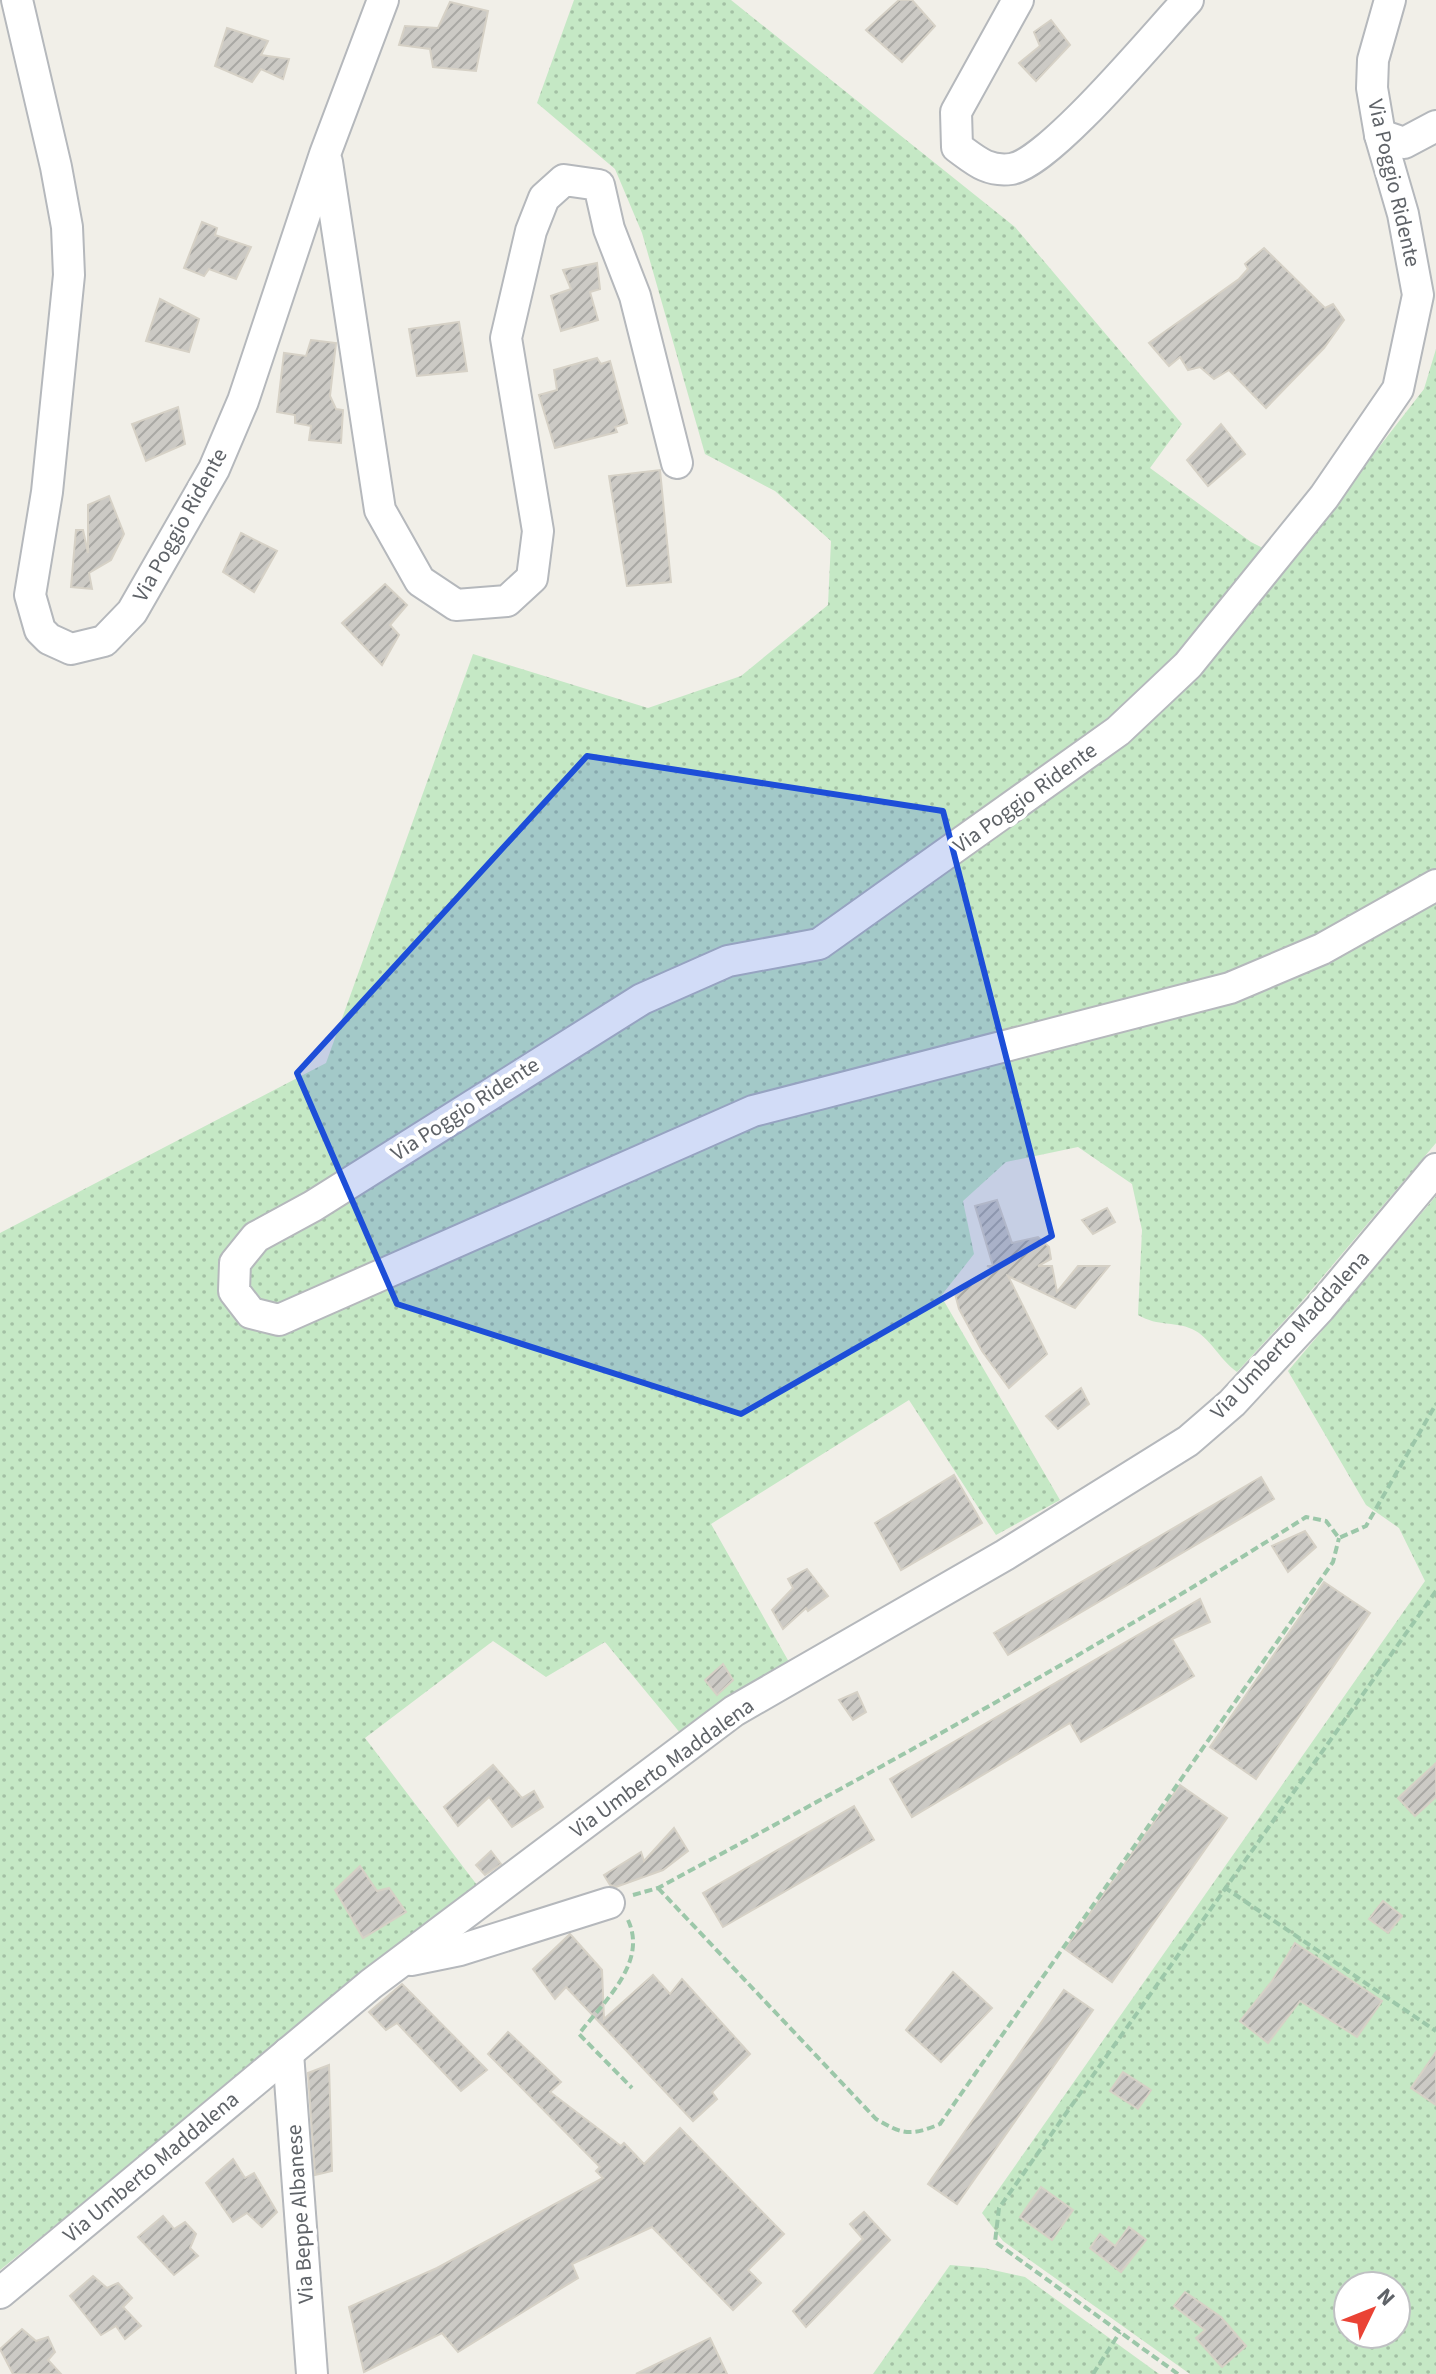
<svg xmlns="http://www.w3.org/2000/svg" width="1436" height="2374" font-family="'Source Sans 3',sans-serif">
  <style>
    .grass { fill: url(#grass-dots); fill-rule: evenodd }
    .building { fill: url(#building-hatch); stroke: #d6d1c6; stroke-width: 2 }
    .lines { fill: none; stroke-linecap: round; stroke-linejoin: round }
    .minor-casing { stroke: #b5b8bc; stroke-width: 34 }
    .path { stroke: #9cc7a9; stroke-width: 4; stroke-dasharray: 8 4; stroke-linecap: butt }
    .minor { stroke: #fff; stroke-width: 30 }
    .marked { fill: #1d4ed8; fill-opacity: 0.2; stroke: #1d4ed8; stroke-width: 6; stroke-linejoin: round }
    .labels { text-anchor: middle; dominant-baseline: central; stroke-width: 8; stroke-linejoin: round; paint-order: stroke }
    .street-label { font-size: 22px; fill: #5f6368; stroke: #fff }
  </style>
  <defs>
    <pattern id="grass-dots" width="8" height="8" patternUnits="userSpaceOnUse" patternTransform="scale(2)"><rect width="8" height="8" fill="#c5e8c5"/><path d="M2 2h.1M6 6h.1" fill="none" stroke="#a3c0a4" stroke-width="1.8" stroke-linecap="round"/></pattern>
    <pattern id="building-hatch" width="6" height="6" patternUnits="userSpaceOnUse" patternTransform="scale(2)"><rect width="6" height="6" fill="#cccac5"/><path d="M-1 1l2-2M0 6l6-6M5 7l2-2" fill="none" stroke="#a9a8a4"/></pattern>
  </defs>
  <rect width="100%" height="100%" fill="#f1efe8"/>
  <g class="grass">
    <path d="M574,0H731L1015,227L1182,424L1150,468L1251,542L1290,562L1424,389L1436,349V1143L1297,1307L1237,1372C1218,1358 1210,1337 1192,1329C1174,1321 1159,1327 1138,1315L1142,1230L1132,1184L1078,1147L1006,1162L963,1201L974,1254L941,1296L1060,1500L996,1535L909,1400L711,1524L789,1662L732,1696L681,1734L605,1642L546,1677L493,1641L365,1738L477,1885L0,2270V1233L326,1063L473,654L648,708L741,676L828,605L831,541L775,491L705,454L642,233L615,169L537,103Z"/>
    <path d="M1436,1196V2374H1190L1003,2241L982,2213L1425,1581L1399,1528L1366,1505L1288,1371ZM1348,2286H1396V2334H1348Z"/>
    <polygon points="950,2265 984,2268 1025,2277 1159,2374 873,2374"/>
  </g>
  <g class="building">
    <polygon points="899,0 912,0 935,26 902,62 866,30"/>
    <polygon points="450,2 488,11 476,71 433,67 430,49 399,45 405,26 438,28"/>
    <polygon points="1051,20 1070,45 1036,81 1019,63 1040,46 1034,32"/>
    <polygon points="227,28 268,41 261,55 289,59 283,79 261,69 252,82 215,66"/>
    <polygon points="202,222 217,228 215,235 251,247 236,279 209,269 204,276 184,268"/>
    <polygon points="1264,248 1325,308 1333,304 1344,320 1324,348 1266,408 1229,370 1214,379 1200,367 1188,370 1180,357 1169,366 1149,343 1239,279 1248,269 1245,264"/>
    <polygon points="597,263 600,289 590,292 598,320 561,331 551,296 571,289 563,270"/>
    <polygon points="160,299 199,319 189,352 146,341"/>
    <polygon points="459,322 467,371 417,376 409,329"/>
    <polygon points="311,340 336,343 330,396 336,409 343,410 341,443 309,440 311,426 295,423 295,415 277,412 284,353 306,356"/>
    <polygon points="597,358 601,364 610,361 627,423 615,427 617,432 555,448 539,395 557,390 554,370"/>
    <polygon points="178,407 185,444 146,461 132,424"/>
    <polygon points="1221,424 1245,454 1208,486 1187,460"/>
    <polygon points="660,470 671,582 627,586 609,476"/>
    <polygon points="109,496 124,534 111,560 89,573 92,589 71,587 76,530 83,530 88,553 88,505"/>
    <polygon points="241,533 277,551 254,592 223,572"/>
    <polygon points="385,584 407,605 390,625 399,635 382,665 342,623"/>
    <polygon points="997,1200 1012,1243 1038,1237 1049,1247 1051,1259 1038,1266 1052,1266 1057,1292 1078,1266 1109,1266 1075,1308 1008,1276 1047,1354 1009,1388 982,1351 959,1309 954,1290 993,1268 987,1266 993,1266 975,1206"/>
    <polygon points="1107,1208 1115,1222 1093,1234 1082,1220"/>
    <polygon points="1081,1388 1089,1404 1058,1429 1046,1416"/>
    <polygon points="954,1475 982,1523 901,1570 875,1523"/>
    <polygon points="1261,1477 1274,1499 1008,1655 994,1633"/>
    <polygon points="1305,1531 1316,1547 1288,1572 1272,1546"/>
    <polygon points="807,1569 828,1596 808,1611 806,1608 783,1629 772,1610 793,1588 788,1579"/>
    <polygon points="1324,1582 1370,1613 1256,1779 1210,1747"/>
    <polygon points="1200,1599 1210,1622 1172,1639 1194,1676 1081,1742 1070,1723 912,1817 890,1779"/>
    <polygon points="723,1664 733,1680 717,1695 705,1680"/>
    <polygon points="857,1692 866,1712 853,1720 839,1700"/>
    <polygon points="1436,1763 1436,1797 1415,1816 1398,1798"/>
    <polygon points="493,1765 522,1798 534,1791 543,1807 512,1827 489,1797 458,1826 444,1807"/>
    <polygon points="1180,1785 1227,1818 1112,1982 1065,1949"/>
    <polygon points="854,1806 874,1840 723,1927 703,1893"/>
    <polygon points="674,1828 688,1851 663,1870 616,1887 610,1885 604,1875 641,1852 644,1861"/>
    <polygon points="491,1851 501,1864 485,1875 476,1865"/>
    <polygon points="360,1866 377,1891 389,1888 406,1912 363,1938 335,1890"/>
    <polygon points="1383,1901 1402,1916 1388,1933 1369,1919"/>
    <polygon points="570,1934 602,1970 604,2019 653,1975 670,1994 682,1979 750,2054 712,2092 717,2099 693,2121 566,1987 555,1999 533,1969"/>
    <polygon points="1295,1943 1382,2001 1357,2037 1300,2001 1268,2043 1240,2021 1272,1981"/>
    <polygon points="953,1972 992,2008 941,2062 906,2030"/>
    <polygon points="402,1984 487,2070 461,2091 397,2023 386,2030 369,2012"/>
    <polygon points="1064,1990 1093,2010 957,2204 928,2184"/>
    <polygon points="508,2032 561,2082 550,2092 621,2146 624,2143 644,2164 680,2128 784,2234 748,2270 761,2283 733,2310 652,2227 572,2264 578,2278 458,2352 442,2333 364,2372 349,2307 437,2268 603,2178 596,2171 600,2167 488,2054"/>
    <polygon points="1436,2052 1436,2105 1411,2088"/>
    <polygon points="329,2065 332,2171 315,2175 308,2073"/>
    <polygon points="1123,2072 1151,2090 1138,2109 1110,2091"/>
    <polygon points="233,2159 245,2178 254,2173 277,2212 262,2227 247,2213 233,2222 206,2183"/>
    <polygon points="1041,2187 1073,2210 1052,2240 1020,2217"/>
    <polygon points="864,2212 890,2240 806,2327 793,2311 863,2239 850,2224"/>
    <polygon points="163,2216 174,2229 185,2222 196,2234 190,2248 198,2256 174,2275 138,2237"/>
    <polygon points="1129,2227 1146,2240 1121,2272 1090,2248 1100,2234 1115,2246"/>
    <polygon points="93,2276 107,2288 118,2283 132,2298 123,2307 141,2326 125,2339 116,2326 101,2335 70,2296"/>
    <polygon points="1185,2292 1221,2317 1246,2346 1222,2367 1196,2338 1205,2330 1174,2306"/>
    <polygon points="22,2329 36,2341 48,2337 55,2352 48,2360 61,2374 13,2374 0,2349"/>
    <polygon points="710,2338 727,2374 636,2374"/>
  </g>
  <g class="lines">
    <g class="minor-casing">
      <g id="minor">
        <polyline points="17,0 56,167 67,227 69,275 47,492 30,595 40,630 49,639 71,649 104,641 132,612 214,469 243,401 325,154 383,0"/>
        <path d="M1018,0L956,112L957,147C975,160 987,172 1011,169C1049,164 1157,33 1188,0"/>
        <polyline points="1390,0 1373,60 1372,88 1380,135 1403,214 1418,295 1398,389 1324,497 1188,665 1118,731 819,944 728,961 642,999 313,1206 256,1237 235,1263 234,1291 251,1313 279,1320 753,1111 1230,988 1322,949 1436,885"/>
        <polyline points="1380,135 1404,143 1436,126"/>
        <polyline points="327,162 380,510 420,581 456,605 507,601 532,578 538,531 506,338 531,231 544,198 564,180 599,185 609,229 635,296 677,463"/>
        <polyline points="411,1960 460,1950 609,1903"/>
        <polyline points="288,2053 312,2374"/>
        <polyline points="0,2293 371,1984 734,1711 1005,1555 1188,1441 1232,1403 1320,1308 1436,1169"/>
      </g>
    </g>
    <g class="path">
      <polyline points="1224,1887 1436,2031"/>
      <path d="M658,1888L876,2119C903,2135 911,2136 940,2124L1333,1562L1339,1538"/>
      <path d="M633,1895L658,1888C877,1770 1096,1650 1306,1517L1326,1521L1339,1538L1366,1526L1436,1404"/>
      <path d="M628,1920C648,1963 604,2001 579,2034L632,2088"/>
      <polyline points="1093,2374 1120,2332"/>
      <polyline points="1178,2374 995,2242 999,2208 1436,1591"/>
    </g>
    <use href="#minor" class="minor"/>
  </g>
  <path class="marked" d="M587,756L943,811L1052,1236L741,1414L397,1304L297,1073Z"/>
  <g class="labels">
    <g class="street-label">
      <text transform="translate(1394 183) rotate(77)">Via Poggio Ridente</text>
      <text transform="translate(180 525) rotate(-61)">Via Poggio Ridente</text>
      <text transform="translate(1025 798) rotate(-36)">Via Poggio Ridente</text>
      <text transform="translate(465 1109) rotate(-33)">Via Poggio Ridente</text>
      <text transform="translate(1290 1335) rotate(-47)">Via Umberto Maddalena</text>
      <text transform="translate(662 1768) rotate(-36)">Via Umberto Maddalena</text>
      <text transform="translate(151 2167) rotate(-40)">Via Umberto Maddalena</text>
      <text transform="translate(300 2214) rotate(-94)">Via Beppe Albanese</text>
    </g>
  </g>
  <g transform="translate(1372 2310) rotate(47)"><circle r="38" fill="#ffffff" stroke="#bfc1c3" stroke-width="2"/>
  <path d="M0-6L14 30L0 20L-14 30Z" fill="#ea4335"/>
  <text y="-12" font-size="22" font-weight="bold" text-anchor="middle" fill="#5f6368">N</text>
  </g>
</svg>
